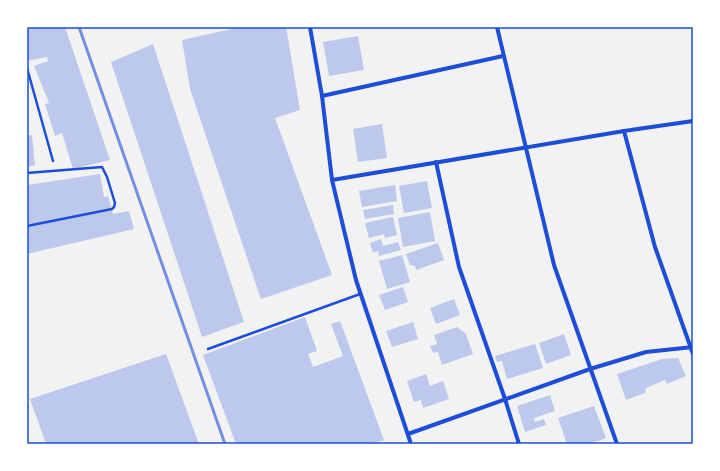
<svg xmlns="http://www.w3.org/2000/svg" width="720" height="471" font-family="Merriweather,serif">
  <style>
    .building { fill: #bdc9ec }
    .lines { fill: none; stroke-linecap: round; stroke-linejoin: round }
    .service { stroke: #1d4ed8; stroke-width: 2.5 }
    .minor { stroke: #1d4ed8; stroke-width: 4 }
    .rail { stroke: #7290e2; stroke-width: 3 }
    .neatline { fill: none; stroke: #1d4ed8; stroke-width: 1.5 }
  </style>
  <rect width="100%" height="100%" fill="#f2f2f2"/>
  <g class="building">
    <polygon points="27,27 65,27 110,160 73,169 62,133 55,136 45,104 49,103 34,66 48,61 47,57 27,61"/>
    <polygon points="241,27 286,27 300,110 275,118 332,275 261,299 190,89 182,40"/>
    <polygon points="358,36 364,70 329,76 323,42"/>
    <polygon points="153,44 244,322 202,337 111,62"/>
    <polygon points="382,124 387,158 358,162 353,129"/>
    <polygon points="32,135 35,165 27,167 27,136"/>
    <polygon points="100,174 104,197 108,196 113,214 129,211 134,229 27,254 27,185"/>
    <polygon points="427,181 432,208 404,213 399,186"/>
    <polygon points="395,185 397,201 362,207 359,191"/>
    <polygon points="393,205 394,214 365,219 363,210"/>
    <polygon points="430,212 435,241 403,247 398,218"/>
    <polygon points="393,217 397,235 385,238 384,234 369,238 365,223"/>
    <polygon points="381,239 383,246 398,242 401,250 379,256 378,251 373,253 370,243"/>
    <polygon points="438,243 444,260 416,270 415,266 410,265 406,254"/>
    <polygon points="402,255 410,282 387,289 379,261"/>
    <polygon points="403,287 408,302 385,310 379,295"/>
    <polygon points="454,299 460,315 436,324 430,308"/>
    <polygon points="305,317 317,351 308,354 313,367 343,356 331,324 340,321 384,440 372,444 236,444 203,355"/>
    <polygon points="413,322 418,339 392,347 386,331"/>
    <polygon points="457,327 466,334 473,354 442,365 438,352 433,353 430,346 437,344 434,335"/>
    <polygon points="564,334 571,355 546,364 539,343"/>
    <polygon points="535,344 543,368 507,379 502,361 497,362 495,356"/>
    <polygon points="166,354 199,444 46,444 30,399"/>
    <polygon points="678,358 686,376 667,384 665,380 646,388 645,393 626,400 617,374 662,359"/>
    <polygon points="426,374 430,386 443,381 449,399 423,408 421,400 414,402 407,381"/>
    <polygon points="550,395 555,411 534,418 535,422 544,419 546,425 525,432 517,406"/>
    <polygon points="594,406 606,438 589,444 567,444 558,418"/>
  </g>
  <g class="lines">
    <g class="service">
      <polyline points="27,68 53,161"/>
      <polyline points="27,173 102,167 107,177 115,203 114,207 112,209 27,226"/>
      <polyline points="208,349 360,294"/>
    </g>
    <g class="minor">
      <polyline points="310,27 322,96 332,180 356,280 411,444"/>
      <polyline points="497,27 554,265 617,444"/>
      <polyline points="322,96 503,56"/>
      <polyline points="624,131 655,247 693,354"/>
      <polyline points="436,162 459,267 505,399 519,444"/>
      <polyline points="332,180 624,131 693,121"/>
      <polyline points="408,434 590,369 646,352 693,347"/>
    </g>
    <polyline class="rail" points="79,27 225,444"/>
  </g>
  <rect width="720" height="471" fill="none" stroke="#ffffff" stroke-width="56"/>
  <rect x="28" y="28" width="664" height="415" class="neatline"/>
</svg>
